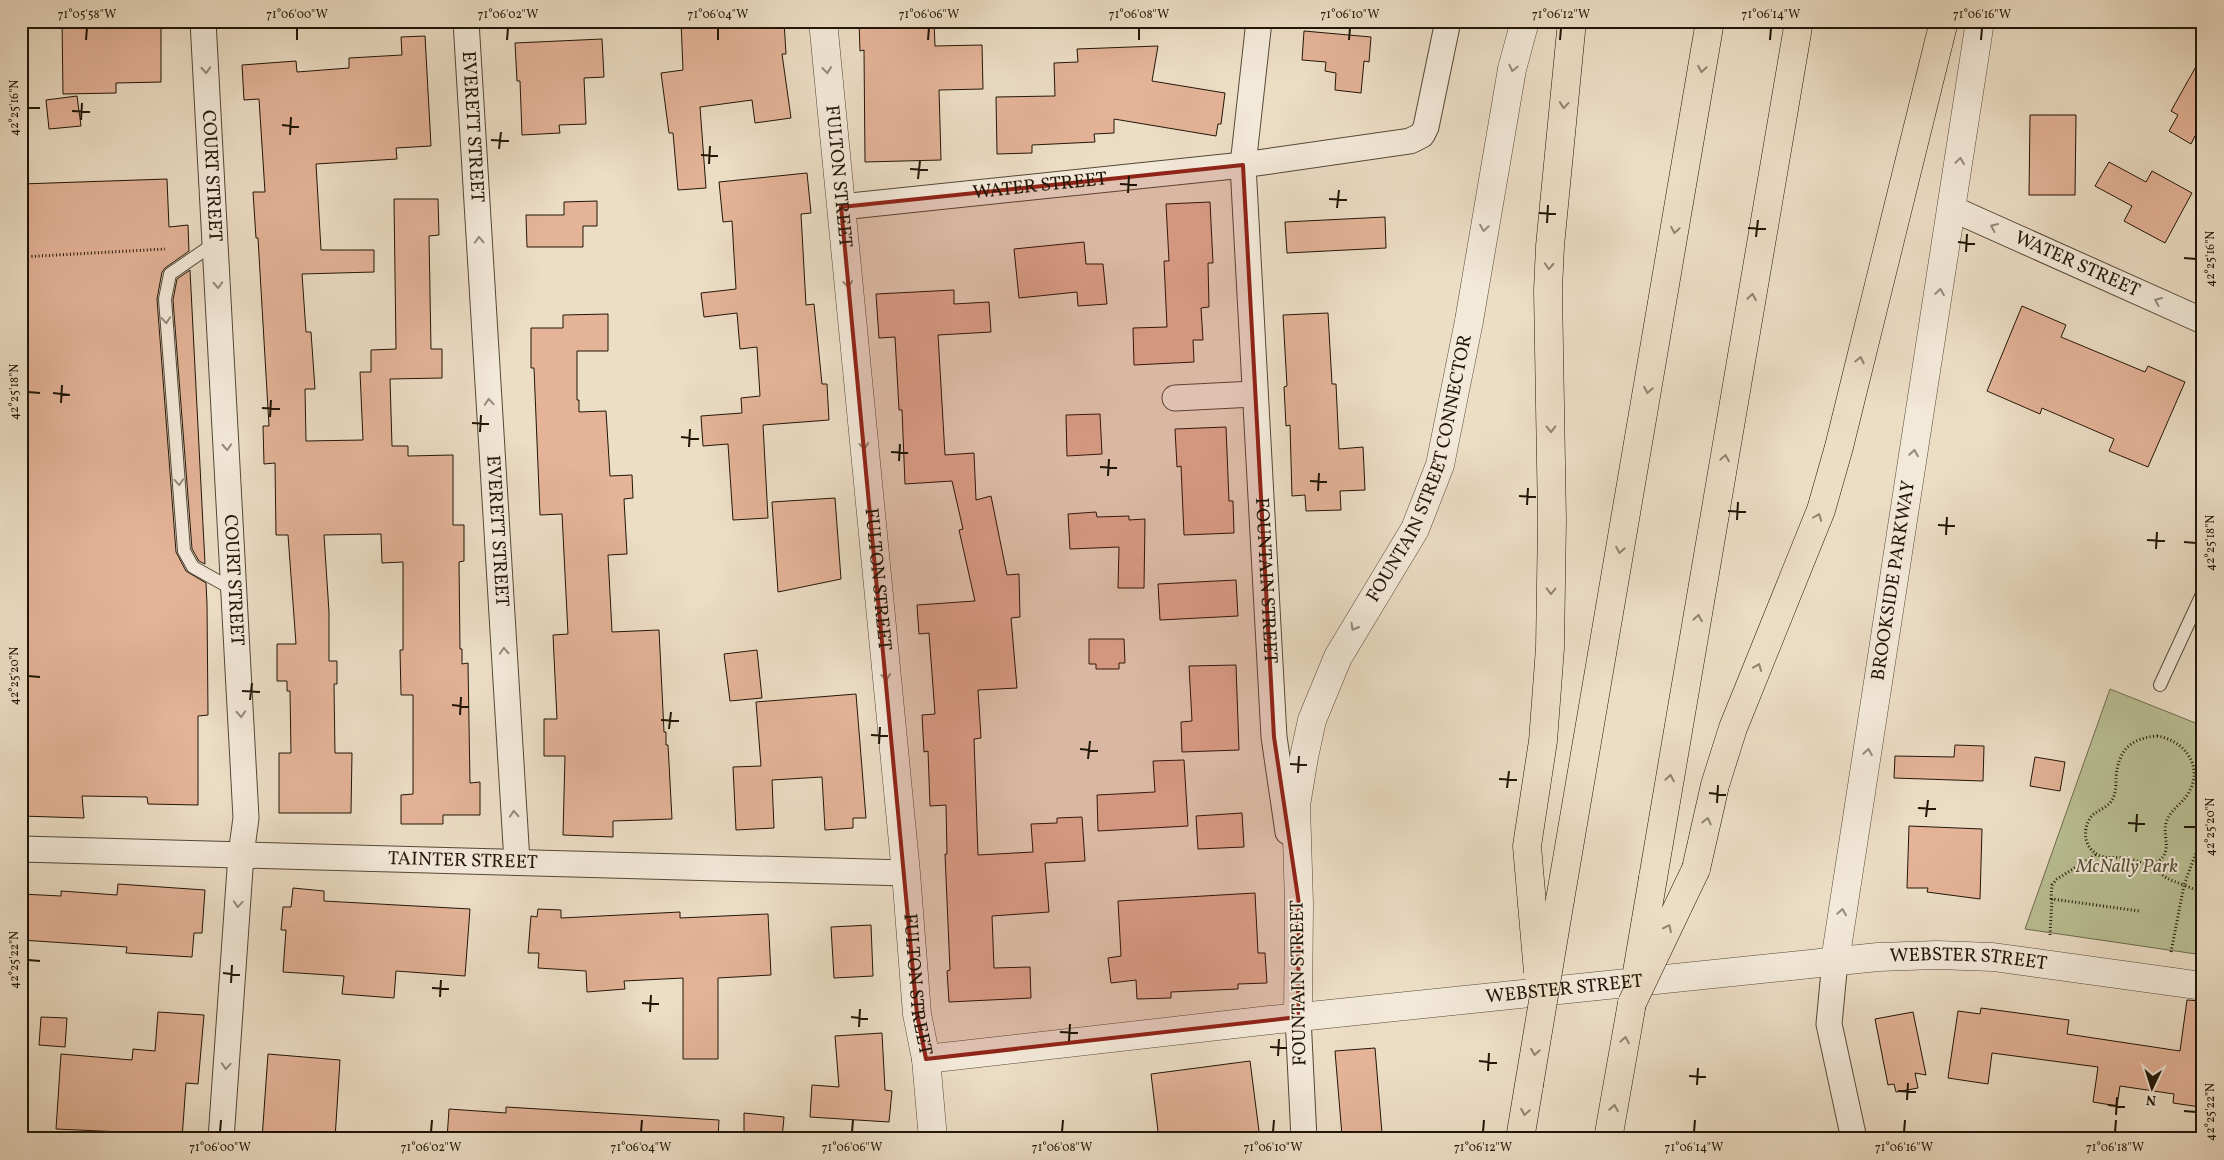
<svg xmlns="http://www.w3.org/2000/svg" width="2224" height="1160" font-family="Vollkorn,serif">
  <style>
    .green { fill: #b9c094; stroke: #6d6b4e }
    .building { fill: #e4b398; stroke: #211607 }
    .lines { fill: none; stroke-linecap: round; stroke-linejoin: round }
    .service-casing { stroke: #544836; stroke-width: 14 }
    .minor-casing { stroke: #544836; stroke-width: 27 }
    .tertiary-casing { stroke: #544836; stroke-width: 29 }
    .motorway-casing { stroke: #211607; stroke-width: 29 }
    .path { stroke: #211607; stroke-width: 3; stroke-dasharray: 1 2.5; stroke-linecap: butt }
    .service { stroke: #f3e9d9; stroke-width: 12 }
    .minor { stroke: #f3e9d9; stroke-width: 25 }
    .tertiary { stroke: #f3e9d9; stroke-width: 28 }
    .motorway { stroke: #ecddc5; stroke-width: 28 }
    .motorway-bridge-casing { stroke: #211607; stroke-width: 29; stroke-linecap: butt }
    .motorway-bridge { stroke: #ecddc5; stroke-width: 28 }
    .oneway { stroke: #948a7a }
    .oneway2 { stroke: #918370 }
    .marked { fill: #8f2418; fill-opacity: 0.2; stroke: #8f2418; stroke-width: 4; stroke-linejoin: round }
    .ticks { fill: none; stroke: #211607; stroke-width: 2 }
    .labels { text-anchor: middle; dominant-baseline: central; stroke-width: 4; stroke-linejoin: round; paint-order: stroke }
    .street-label { font-size: 19px; fill: #211607; stroke: #f3e9d9 }
    .park-label { font-size: 19px; font-style: italic; fill: #565238; stroke: #f3e9d9 }
    .neatline { fill: none; stroke: #211607; stroke-width: 2 }
    .ticks-label { font-size: 12px; text-anchor: middle; fill: #211607 }
  </style>
  <rect width="100%" height="100%" fill="#ecddc5"/>
  <filter id="stains"><feTurbulence type="fractalNoise" baseFrequency=".004" numOctaves="4"/><feColorMatrix values="0 0 0 0 .2 0 0 0 0 .09 0 0 0 0 .02 0 0 0 .5 -.17"/></filter>
  <radialGradient id="worn" r=".72"><stop offset=".6" stop-color="#630" stop-opacity="0"/><stop offset="1" stop-color="#630" stop-opacity=".3"/></radialGradient>
  <polygon class="green" points="2110,689 2203,726 2203,955 2025,929"/>
  <g class="building">
    <polygon points="62,21 161,21 161,82 116,83 116,93 63,94"/>
    <polygon points="681,21 784,21 786,54 782,54 791,118 755,123 752,100 700,107 706,188 678,190 673,133 669,133 661,73 683,70"/>
    <polygon points="859,21 934,21 935,46 982,45 983,89 939,90 941,160 865,162 864,50 860,51"/>
    <polygon points="1304,31 1371,37 1369,62 1364,61 1361,93 1335,90 1336,73 1325,71 1326,62 1302,60"/>
    <polygon points="425,36 431,146 396,148 397,159 316,164 321,250 374,250 374,272 302,274 306,332 311,332 315,389 305,389 306,441 363,440 360,372 371,372 371,350 396,349 394,199 438,199 439,235 429,236 431,349 442,349 442,378 390,379 392,446 408,446 408,456 453,455 453,525 464,525 464,561 459,562 460,649 462,649 462,664 468,663 470,783 480,782 480,815 443,815 443,824 401,824 401,795 413,794 413,695 401,695 400,650 403,650 403,562 382,563 381,534 324,535 329,612 329,661 337,661 337,684 334,684 335,753 352,753 351,813 279,813 279,753 291,753 290,691 287,691 287,681 277,681 277,644 296,644 288,535 276,535 275,463 264,464 263,426 269,426 258,238 256,238 253,192 265,192 259,99 244,100 242,65 296,61 297,72 349,68 349,58 402,55 401,37"/>
    <polygon points="602,39 604,77 584,78 586,124 559,125 560,133 522,135 520,81 517,81 515,43"/>
    <polygon points="1158,46 1152,81 1225,93 1221,124 1218,124 1216,136 1114,119 1114,133 1094,134 1095,142 1032,145 1032,153 997,154 996,97 1055,96 1054,63 1078,62 1077,49"/>
    <polygon points="2203,54 2203,130 2199,128 2191,144 2169,131 2178,115 2171,111"/>
    <polygon points="77,96 81,126 49,129 46,100"/>
    <polygon points="2030,115 2076,115 2075,195 2029,195"/>
    <polygon points="2109,162 2146,182 2152,171 2192,193 2165,243 2124,221 2132,206 2095,186"/>
    <polygon points="807,173 811,213 801,214 806,305 814,304 822,384 827,384 829,420 763,425 768,518 733,520 728,444 703,446 701,416 742,413 741,398 760,396 757,347 740,349 737,313 704,317 701,293 736,289 732,221 723,222 719,182"/>
    <polygon points="167,179 169,227 188,225 189,251 165,268 162,272 157,299 176,552 186,571 206,583 207,604 208,715 198,716 198,805 148,804 147,797 82,796 84,818 21,816 21,184"/>
    <polygon points="597,201 597,226 583,226 583,247 527,247 526,215 564,215 564,202"/>
    <polygon points="1210,202 1213,263 1208,263 1209,307 1201,308 1203,340 1193,340 1194,362 1134,365 1133,328 1167,327 1164,261 1169,261 1166,204"/>
    <polygon points="1385,217 1386,248 1287,253 1285,222"/>
    <polygon points="1084,242 1086,264 1103,264 1107,304 1078,306 1077,292 1019,298 1014,249"/>
    <polygon points="190,270 205,564 199,561 192,549 173,300 177,279"/>
    <polygon points="954,290 954,304 989,302 991,332 938,335 945,455 974,453 976,500 991,496 1007,575 1019,574 1020,617 1011,618 1017,688 978,690 981,738 974,739 978,855 1033,852 1031,824 1057,823 1057,818 1082,817 1085,861 1045,863 1049,912 992,916 994,968 1030,967 1031,998 949,1002 947,971 950,970 945,854 947,854 946,805 930,806 928,751 924,752 922,715 935,714 929,633 919,634 917,605 975,601 959,530 963,529 952,481 905,484 902,410 899,410 895,337 879,338 876,294"/>
    <polygon points="2022,306 2066,325 2061,337 2145,372 2148,366 2185,382 2148,467 2109,451 2114,439 2042,408 2040,414 1987,391"/>
    <polygon points="1328,313 1332,384 1336,384 1339,449 1363,447 1365,490 1340,491 1341,510 1306,511 1305,495 1292,496 1290,425 1286,426 1284,387 1287,386 1283,315"/>
    <polygon points="608,314 608,351 577,351 577,400 579,400 579,412 606,411 610,476 632,475 633,498 624,499 627,554 608,555 612,632 659,630 664,732 666,732 666,745 668,745 672,819 613,821 613,837 563,835 565,756 544,756 544,719 557,719 553,635 568,634 562,514 540,515 534,368 531,368 531,328 563,328 563,315"/>
    <polygon points="1100,414 1102,454 1067,456 1066,415"/>
    <polygon points="1226,427 1229,501 1233,501 1234,533 1184,535 1181,466 1177,467 1175,429"/>
    <polygon points="835,498 841,579 778,592 772,502"/>
    <polygon points="1096,512 1097,517 1129,516 1129,520 1145,519 1144,588 1118,588 1119,547 1070,549 1068,514"/>
    <polygon points="1236,580 1238,616 1160,620 1158,584"/>
    <polygon points="1089,639 1124,639 1125,663 1119,663 1119,669 1096,669 1096,664 1089,664"/>
    <polygon points="757,650 762,698 730,701 724,654"/>
    <polygon points="1236,665 1239,750 1182,752 1181,722 1192,721 1189,666"/>
    <polygon points="856,694 866,818 853,818 853,828 825,830 822,777 772,780 774,828 736,830 733,767 761,766 756,702"/>
    <polygon points="1955,745 1984,746 1983,781 1894,778 1895,756 1954,757"/>
    <polygon points="2035,757 2065,762 2060,791 2030,786"/>
    <polygon points="1184,760 1188,826 1098,831 1097,795 1155,792 1153,761"/>
    <polygon points="1242,813 1244,847 1198,849 1196,816"/>
    <polygon points="1909,826 1982,829 1980,899 1927,892 1928,888 1907,888"/>
    <polygon points="118,884 205,890 202,933 194,933 192,957 126,953 127,947 21,940 21,894 61,896 61,891 117,895"/>
    <polygon points="293,888 324,891 324,901 470,909 465,976 396,971 394,998 342,994 344,976 283,972 286,930 281,930 283,907 291,907"/>
    <polygon points="1255,893 1258,953 1265,953 1267,983 1238,984 1238,989 1171,992 1171,998 1137,999 1136,980 1111,983 1108,958 1121,956 1118,901"/>
    <polygon points="538,909 561,910 561,918 680,912 680,918 768,914 771,975 718,978 718,1059 683,1059 683,978 624,981 625,989 587,992 586,971 538,968 539,953 528,953 531,916 537,917"/>
    <polygon points="871,925 873,976 834,978 831,927"/>
    <polygon points="2187,1000 2203,1001 2203,1085 2200,1107 2173,1103 2174,1094 2120,1086 2117,1106 2093,1102 2098,1067 1992,1053 1988,1084 1948,1078 1958,1011 1980,1014 1981,1008 2069,1020 2067,1034 2180,1051"/>
    <polygon points="158,1012 204,1015 198,1084 186,1083 182,1139 122,1139 122,1132 56,1129 61,1054 132,1060 133,1049 155,1051"/>
    <polygon points="1913,1012 1926,1075 1915,1073 1918,1088 1896,1092 1894,1084 1888,1085 1875,1019"/>
    <polygon points="41,1017 67,1018 65,1047 39,1045"/>
    <polygon points="882,1033 885,1090 892,1091 889,1122 810,1117 812,1085 839,1087 835,1036"/>
    <polygon points="1375,1048 1382,1133 1342,1136 1335,1051"/>
    <polygon points="268,1054 340,1060 335,1139 262,1139"/>
    <polygon points="1250,1061 1260,1139 1159,1139 1151,1074"/>
    <polygon points="506,1107 719,1120 718,1139 447,1139 449,1109 506,1113"/>
    <polygon points="744,1113 784,1117 782,1139 744,1139"/>
  </g>
  <g class="lines">
    <g class="service-casing">
      <g id="service">
        <polyline points="215,243 170,274 165,299 184,551 193,567 234,590"/>
        <polyline points="2160,685 2203,592"/>
      </g>
    </g>
    <g class="minor-casing">
      <g id="minor">
        <path id="s1" d="M203,21L246,818L241,855L221,1139"/>
        <path id="s2" d="M466,21L517,862"/>
        <path id="s3" d="M1259,21L1243,165L1274,737L1288,832"/>
        <path id="s4" d="M841,207L1243,165L1410,141L1422,135L1426,127L1448,21"/>
        <path id="s5" d="M1953,209L2203,321"/>
        <polyline points="1175,398 1254,394"/>
        <path id="s6" d="M21,849L906,873"/>
        <polyline points="1835,961 1829,1024 1854,1139"/>
        <polyline points="1298,1017 1304,1139"/>
      </g>
    </g>
    <g class="tertiary-casing">
      <g id="tertiary">
        <path id="s7" d="M823,21L906,873L917,1014L926,1059L933,1139"/>
        <path id="s8" d="M1835,961L1980,21"/>
        <path id="s9" d="M1298,1017L1299,904L1296,805L1304,757L1312,720L1338,657L1415,529L1440,465L1469,321L1512,69L1525,21"/>
        <path id="s10" d="M926,1059L1270,1020L1878,957L1937,955L1993,957L2203,986"/>
      </g>
    </g>
    <g class="motorway-casing">
      <g id="motorway">
        <polyline points="1696,869 1715,785 1733,728 1821,510 1839,447 1944,21"/>
        <polyline points="1653,878 1799,21"/>
        <polyline points="1560,900 1710,21"/>
        <polyline points="1532,904 1527,846 1543,741 1550,648 1552,520 1548,290 1550,246 1572,21"/>
        <polyline points="1520,1139 1529,1085"/>
        <polyline points="1608,1139 1632,1003"/>
      </g>
    </g>
    <g class="path">
      <polyline points="21,257 165,249"/>
      <path d="M2157,736C2184,740 2204,766 2189,792C2183,804 2170,809 2166,823C2162,839 2176,856 2150,865C2142,864 2135,860 2128,858C2120,857 2112,858 2104,857C2087,853 2081,835 2089,820C2094,810 2106,810 2112,800C2116,794 2116,785 2116,778C2118,751 2130,738 2157,736Z"/>
      <polyline points="2203,834 2184,885 2203,893"/>
      <path d="M2154,864C2160,877 2170,880 2184,885L2171,952"/>
      <polyline points="2051,899 2052,885 2057,879 2097,854"/>
      <polyline points="2050,935 2052,899 2139,911"/>
    </g>
    <use href="#service" class="service"/>
    <use href="#minor" class="minor"/>
    <use href="#tertiary" class="tertiary"/>
    <use href="#motorway" class="motorway"/>
    <g class="motorway-bridge-casing">
      <g id="motorway-bridge">
        <polyline points="1532,904 1538,972"/>
        <polyline points="1637,972 1653,878"/>
        <polyline points="1632,1003 1696,869"/>
        <polyline points="1529,1085 1560,900"/>
      </g>
    </g>
    <use href="#motorway-bridge" class="motorway-bridge"/>
  </g>
  <defs><path id="oneway-chevron" d="M-2-3.5L2.5 0L-2 3.5" fill="none" stroke-width="1.6" stroke-linecap="round" stroke-linejoin="round" transform="scale(1.25)"/></defs>
  <g class="oneway">
    <use href="#oneway-chevron" transform="translate(1513 68) rotate(103)"/>
    <use href="#oneway-chevron" transform="translate(206 70) rotate(87)"/>
    <use href="#oneway-chevron" transform="translate(827 70) rotate(84)"/>
    <use href="#oneway-chevron" transform="translate(1960 161) rotate(-82)"/>
    <use href="#oneway-chevron" transform="translate(1994 227) rotate(-156)"/>
    <use href="#oneway-chevron" transform="translate(1484 228) rotate(99)"/>
    <use href="#oneway-chevron" transform="translate(479 240) rotate(-93)"/>
    <use href="#oneway-chevron" transform="translate(848 284) rotate(84)"/>
    <use href="#oneway-chevron" transform="translate(218 285) rotate(87)"/>
    <use href="#oneway-chevron" transform="translate(1940 292) rotate(-81)"/>
    <use href="#oneway-chevron" transform="translate(2158 301) rotate(-156)"/>
    <use href="#oneway-chevron" transform="translate(166 320) rotate(86)"/>
    <use href="#oneway-chevron" transform="translate(489 402) rotate(-94)"/>
    <use href="#oneway-chevron" transform="translate(864 446) rotate(84)"/>
    <use href="#oneway-chevron" transform="translate(227 447) rotate(87)"/>
    <use href="#oneway-chevron" transform="translate(1914 453) rotate(-81)"/>
    <use href="#oneway-chevron" transform="translate(179 482) rotate(86)"/>
    <use href="#oneway-chevron" transform="translate(1354 627) rotate(120)"/>
    <use href="#oneway-chevron" transform="translate(504 651) rotate(-93)"/>
    <use href="#oneway-chevron" transform="translate(886 677) rotate(84)"/>
    <use href="#oneway-chevron" transform="translate(241 714) rotate(87)"/>
    <use href="#oneway-chevron" transform="translate(1868 752) rotate(-81)"/>
    <use href="#oneway-chevron" transform="translate(514 814) rotate(-93)"/>
    <use href="#oneway-chevron" transform="translate(238 904) rotate(94)"/>
    <use href="#oneway-chevron" transform="translate(1842 912) rotate(-81)"/>
    <use href="#oneway-chevron" transform="translate(226 1066) rotate(94)"/>
  </g>
  <g class="oneway2">
    <use href="#oneway-chevron" transform="translate(1702 69) rotate(100)"/>
    <use href="#oneway-chevron" transform="translate(1564 105) rotate(95)"/>
    <use href="#oneway-chevron" transform="translate(1675 230) rotate(100)"/>
    <use href="#oneway-chevron" transform="translate(1549 266) rotate(93)"/>
    <use href="#oneway-chevron" transform="translate(1752 297) rotate(-80)"/>
    <use href="#oneway-chevron" transform="translate(1860 360) rotate(-77)"/>
    <use href="#oneway-chevron" transform="translate(1648 390) rotate(100)"/>
    <use href="#oneway-chevron" transform="translate(1551 429) rotate(89)"/>
    <use href="#oneway-chevron" transform="translate(1725 458) rotate(-80)"/>
    <use href="#oneway-chevron" transform="translate(1818 517) rotate(-69)"/>
    <use href="#oneway-chevron" transform="translate(1620 550) rotate(100)"/>
    <use href="#oneway-chevron" transform="translate(1551 591) rotate(91)"/>
    <use href="#oneway-chevron" transform="translate(1698 618) rotate(-80)"/>
    <use href="#oneway-chevron" transform="translate(1758 667) rotate(-68)"/>
    <use href="#oneway-chevron" transform="translate(1670 778) rotate(-80)"/>
    <use href="#oneway-chevron" transform="translate(1707 821) rotate(-77)"/>
    <use href="#oneway-chevron" transform="translate(1668 928) rotate(-64)"/>
    <use href="#oneway-chevron" transform="translate(1625 1040) rotate(-80)"/>
    <use href="#oneway-chevron" transform="translate(1535 1052) rotate(99)"/>
    <use href="#oneway-chevron" transform="translate(1614 1108) rotate(-80)"/>
    <use href="#oneway-chevron" transform="translate(1525 1112) rotate(100)"/>
  </g>
  <path class="marked" d="M1243,165L1274,737L1299,904L1298,1017L926,1059L917,1014L841,207Z"/>
  <path class="ticks" d="M86,40L87,28M297,40V28M507,40L508,28M718,40V28M928,40L929,28M1139,40V28M1349,40L1350,28M1560,40L1561,28M1770,40L1771,28M1981,40L1982,28M28,108H40M72,111L90,112M81,120L82,103M282,125L299,127M290,135L291,117M491,140L509,141M499,149L501,132M701,155L718,156M709,164L710,146M910,169L928,170M918,179L920,161M1120,184L1137,185M1128,193L1129,176M1329,199L1347,200M1337,208L1339,190M1539,213L1556,214M1547,223L1548,205M1748,228L1766,229M1756,237L1758,220M1958,242L1975,244M1966,252L1967,234M2184,258L2196,259M28,392L40,393M53,393L70,395M61,403L62,385M262,408L280,409M270,417L271,400M472,423L489,424M480,432L481,415M681,437L699,439M689,447L690,429M891,452L908,453M899,461L900,444M1100,467L1117,468M1108,476L1109,459M1310,481L1327,482M1318,491L1319,473M1519,496L1536,497M1527,505L1528,488M1728,511L1746,512M1737,520L1738,502M1938,525L1955,526M1946,535L1947,517M2147,540L2165,541M2184,542L2196,543M2156,549L2157,532M28,676L40,677M242,691L260,692M250,700L252,683M452,705L469,707M460,715L461,697M661,720L679,721M669,729L671,712M871,735L888,736M879,744L880,727M1080,749L1098,751M1088,759L1090,741M1290,764L1307,765M1298,773L1299,756M1499,779L1517,780M1507,788L1509,771M1709,793L1726,795M1717,803L1718,785M1918,808L1936,809M1926,817L1928,800M2128,823L2145,824M2184,827H2196M2136,832L2137,814M28,960L40,961M223,973L240,975M231,983L232,965M432,988L449,989M440,997L441,980M642,1003L659,1004M650,1012L651,995M851,1017L868,1019M859,1027L860,1009M1060,1032L1078,1033M1069,1041L1070,1024M1270,1047L1287,1048M1278,1056L1279,1039M1479,1061L1497,1063M1488,1071L1489,1053M1689,1076L1706,1077M1697,1085L1698,1068M1898,1091L1916,1092M1907,1100L1908,1083M2108,1105L2125,1107M2184,1111L2196,1112M2116,1115L2117,1097M220,1132L221,1120M431,1132L432,1120M641,1132L642,1120M852,1132L853,1120M1062,1132L1063,1120M1273,1132L1274,1120M1483,1132L1484,1120M1694,1132L1695,1120M1904,1132L1905,1120M2115,1132L2116,1120"/>
  <g class="labels">
    <g class="street-label">
      <text stroke="none"><textPath href="#s2" startOffset="106">EVERETT STREET</textPath></text>
      <text stroke="none"><textPath href="#s1" startOffset="155">COURT STREET</textPath></text>
      <text stroke="none"><textPath href="#s7" startOffset="156">FULTON STREET</textPath></text>
      <text stroke="none"><textPath href="#s4" startOffset="200">WATER STREET</textPath></text>
      <text stroke="none"><textPath href="#s5" startOffset="136">WATER STREET</textPath></text>
      <text stroke="none"><textPath href="#s9" startOffset="575">FOUNTAIN STREET CONNECTOR</textPath></text>
      <text stroke="none"><textPath href="#s2" startOffset="511">EVERETT STREET</textPath></text>
      <text stroke="none"><textPath href="#s1" startOffset="560">COURT STREET</textPath></text>
      <text stroke="none"><textPath href="#s7" startOffset="561">FULTON STREET</textPath></text>
      <text stroke="none"><textPath href="#s3" startOffset="561">FOUNTAIN STREET</textPath></text>
      <text stroke="none"><textPath href="#s8" startOffset="385">BROOKSIDE PARKWAY</textPath></text>
      <text stroke="none"><textPath href="#s6" startOffset="442">TAINTER STREET</textPath></text>
      <text stroke="none"><textPath href="#s10" startOffset="1048">WEBSTER STREET</textPath></text>
      <text stroke="none"><textPath href="#s7" startOffset="968">FULTON STREET</textPath></text>
      <text transform="translate(1299 983) rotate(-91)">FOUNTAIN STREET</text>
      <text stroke="none"><textPath href="#s10" startOffset="642">WEBSTER STREET</textPath></text>
    </g>
    <g class="park-label">
      <text x="2127" y="867">McNally Park</text>
    </g>
  </g>
  <rect width="2224" height="1160" fill="none" stroke="#ecddc5" stroke-width="55"/>
  <g transform="translate(2152 1088) rotate(184)" stroke="#f3e9d9" stroke-width="4" paint-order="stroke">
  <path d="M0-4L9 19L0 12L-9 19Z" fill="#211607"/>
  <text y="-8" font-size="14" font-weight="bold" text-anchor="middle" fill="#211607">N</text>
  </g>
  <rect x="28" y="28" width="2168" height="1104" class="neatline"/>
  <g class="ticks-label">
    <text x="87" y="18">71°05'58"W</text>
    <text x="297" y="18">71°06'00"W</text>
    <text x="508" y="18">71°06'02"W</text>
    <text x="718" y="18">71°06'04"W</text>
    <text x="929" y="18">71°06'06"W</text>
    <text x="1139" y="18">71°06'08"W</text>
    <text x="1350" y="18">71°06'10"W</text>
    <text x="1561" y="18">71°06'12"W</text>
    <text x="1771" y="18">71°06'14"W</text>
    <text x="1982" y="18">71°06'16"W</text>
    <text transform="translate(14 108) rotate(-90)" y="4">42°25'16"N</text>
    <text transform="translate(2210 259) rotate(-90)" y="4">42°25'16"N</text>
    <text transform="translate(14 392) rotate(-90)" y="4">42°25'18"N</text>
    <text transform="translate(2210 543) rotate(-90)" y="4">42°25'18"N</text>
    <text transform="translate(14 676) rotate(-90)" y="4">42°25'20"N</text>
    <text transform="translate(2210 827) rotate(-90)" y="4">42°25'20"N</text>
    <text transform="translate(14 960) rotate(-90)" y="4">42°25'22"N</text>
    <text transform="translate(2210 1112) rotate(-90)" y="4">42°25'22"N</text>
    <text x="220" y="1151">71°06'00"W</text>
    <text x="431" y="1151">71°06'02"W</text>
    <text x="641" y="1151">71°06'04"W</text>
    <text x="852" y="1151">71°06'06"W</text>
    <text x="1062" y="1151">71°06'08"W</text>
    <text x="1273" y="1151">71°06'10"W</text>
    <text x="1483" y="1151">71°06'12"W</text>
    <text x="1694" y="1151">71°06'14"W</text>
    <text x="1904" y="1151">71°06'16"W</text>
    <text x="2115" y="1151">71°06'18"W</text>
  </g>
  <rect width="100%" height="100%" filter="url(#stains)"/>
  <rect width="100%" height="100%" fill="url(#worn)"/>
</svg>
